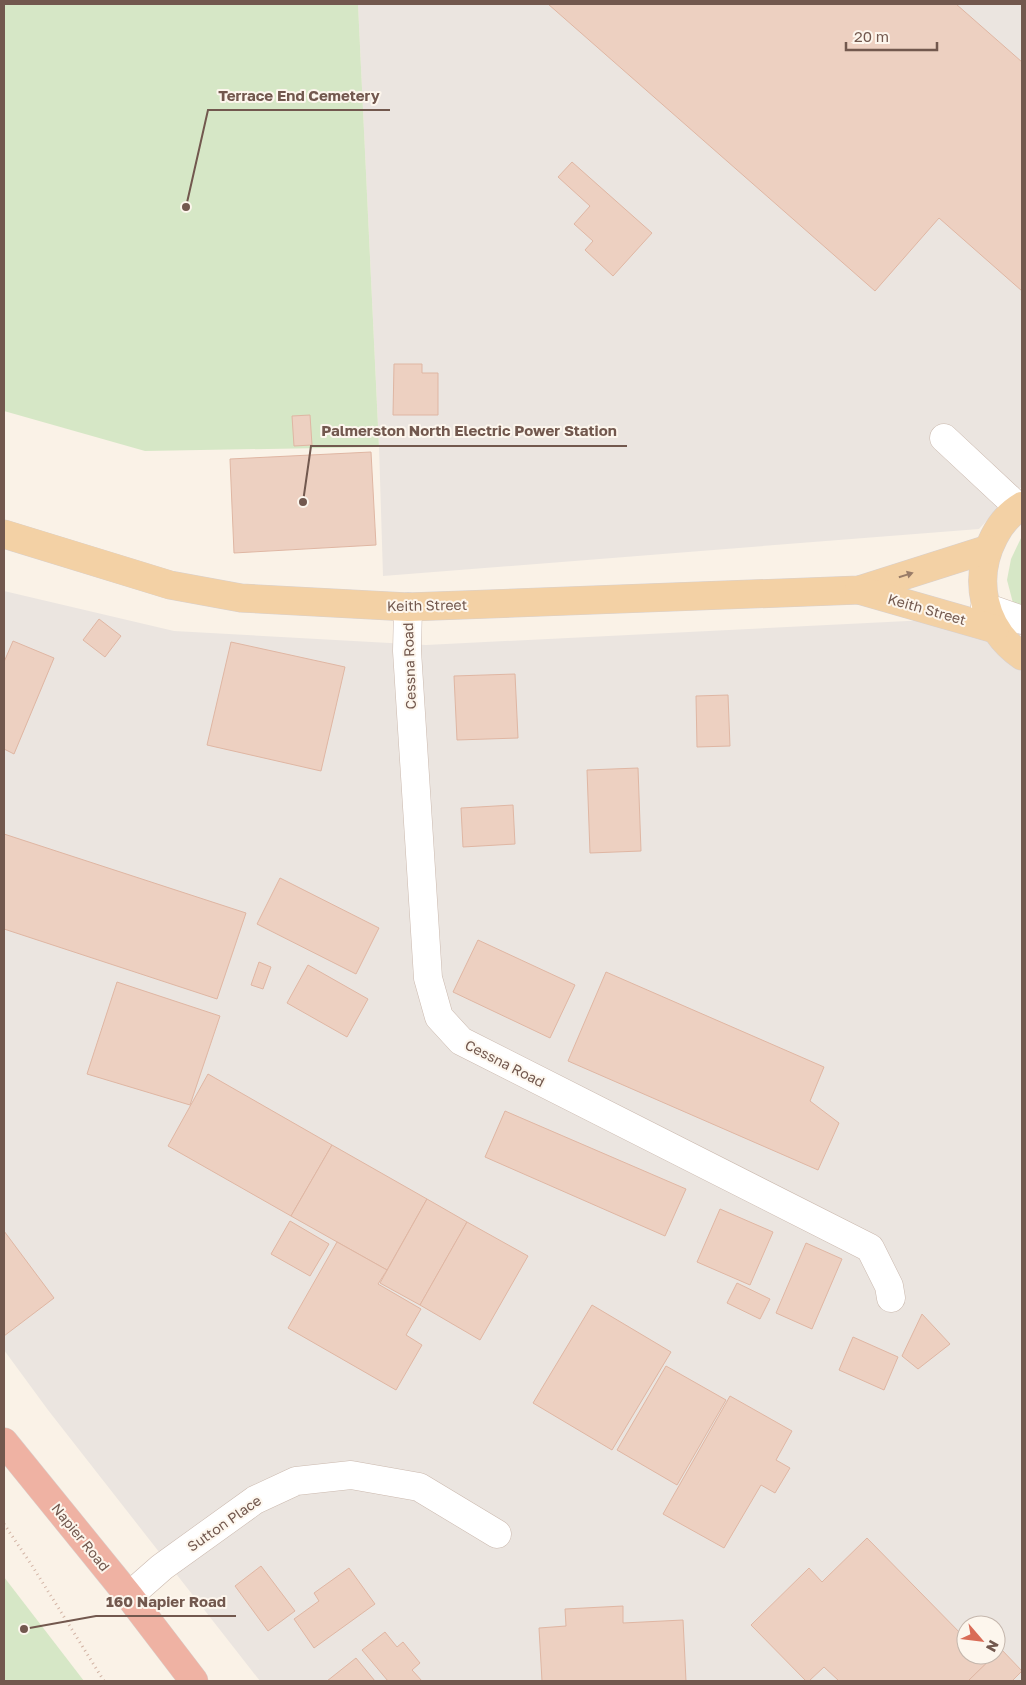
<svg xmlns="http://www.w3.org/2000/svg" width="1026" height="1685" font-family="'Golos Text',sans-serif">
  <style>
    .industrial { fill: #ebe5e0; fill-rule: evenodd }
    .green { fill: #d6e7c6 }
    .building { fill: #edd0c1; stroke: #dfb6a3 }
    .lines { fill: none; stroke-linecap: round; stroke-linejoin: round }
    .minor-casing { stroke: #cbb9ae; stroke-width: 29 }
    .major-casing { stroke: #d8d0cd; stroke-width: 29 }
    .highway-casing { stroke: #d8d0cd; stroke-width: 29 }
    .path { stroke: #d2b3a4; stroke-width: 3; stroke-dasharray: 1 4; stroke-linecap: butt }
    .minor { stroke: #fff; stroke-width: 28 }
    .major { stroke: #f3d1a5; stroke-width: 28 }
    .highway { stroke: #efb2a3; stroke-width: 28 }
    .oneway { fill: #997c68 }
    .labels { text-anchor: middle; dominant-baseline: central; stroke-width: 4; stroke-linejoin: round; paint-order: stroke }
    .street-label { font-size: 14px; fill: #72584e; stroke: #fdf6ed }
    .leader { fill: none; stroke: #72584e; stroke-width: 2 }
    .callout-dot { fill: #72584e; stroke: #fdf6ed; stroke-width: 2 }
    .callout-label { font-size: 15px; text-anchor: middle; font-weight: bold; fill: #72584e; stroke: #fdf6ed; stroke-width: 4; stroke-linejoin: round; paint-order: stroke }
  </style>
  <rect width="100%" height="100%" fill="#faf2e7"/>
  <g class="industrial">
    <polygon points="358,4 1022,4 1022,487 1014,491 979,529 383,576 379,446"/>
    <path d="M4,591L174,631L426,645L968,618L1022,638V1681H260L48,1410L4,1350ZM966,1625H996V1655H966Z"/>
  </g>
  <g class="green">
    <polygon points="4,4 358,4 379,447 145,451 4,411"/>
    <polygon points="1022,536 1022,606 1013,603 1007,580 1011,559"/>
    <polygon points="4,1577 84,1681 4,1681"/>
  </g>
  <g class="building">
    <polygon points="548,4 956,4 1022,62 1022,291 939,218 875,291"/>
    <polygon points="572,162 652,233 613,276 585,250 593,241 574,224 590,206 558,177"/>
    <polygon points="394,364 422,364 422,373 438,373 438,415 393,415"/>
    <polygon points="310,415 312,445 294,446 292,416"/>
    <polygon points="371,452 376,545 234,553 230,459"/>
    <polygon points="99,619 121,636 105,657 83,640"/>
    <polygon points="13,641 54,658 14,754 4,749 4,662"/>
    <polygon points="231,642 345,667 321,771 207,745"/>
    <polygon points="515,674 518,738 457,740 454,676"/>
    <polygon points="728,695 730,746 697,747 696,696"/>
    <polygon points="638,768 641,851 590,853 587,770"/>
    <polygon points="513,805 515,844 463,847 461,808"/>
    <polygon points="4,834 246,913 217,999 4,929"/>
    <polygon points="280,878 379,928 356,974 257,924"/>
    <polygon points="478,940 575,985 550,1038 453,992"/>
    <polygon points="259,962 271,967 263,989 251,985"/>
    <polygon points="308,965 368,999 347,1037 287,1003"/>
    <polygon points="606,972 824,1067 810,1101 839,1123 818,1170 568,1061"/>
    <polygon points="117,982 220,1016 190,1105 87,1074"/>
    <polygon points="208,1074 332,1145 291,1216 168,1146"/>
    <polygon points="505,1111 686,1189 665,1236 485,1157"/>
    <polygon points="332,1145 427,1199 387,1270 291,1216"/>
    <polygon points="427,1199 467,1222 420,1305 380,1283"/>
    <polygon points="720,1209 773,1232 750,1285 697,1262"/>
    <polygon points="290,1221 329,1244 310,1276 271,1254"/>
    <polygon points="467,1222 528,1256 480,1340 420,1305"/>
    <polygon points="4,1231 54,1298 4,1336"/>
    <polygon points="337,1242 387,1270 378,1284 421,1309 406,1335 422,1345 396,1390 288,1328"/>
    <polygon points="806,1243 842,1259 812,1329 776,1313"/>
    <polygon points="737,1283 770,1299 760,1319 727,1303"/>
    <polygon points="592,1305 671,1352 612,1450 533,1403"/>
    <polygon points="922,1314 950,1344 918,1369 902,1356"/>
    <polygon points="853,1337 898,1357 884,1390 839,1370"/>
    <polygon points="666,1366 726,1400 677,1485 617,1450"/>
    <polygon points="730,1396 792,1431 776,1460 790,1468 775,1493 761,1485 724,1548 663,1514"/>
    <polygon points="867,1538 966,1639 966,1655 981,1655 988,1662 968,1681 839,1681 824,1667 809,1681 806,1681 751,1625 809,1568 822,1582"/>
    <polygon points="261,1566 295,1611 268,1631 235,1586"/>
    <polygon points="349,1568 375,1604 314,1648 294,1619 319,1601 314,1593"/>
    <polygon points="623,1606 623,1623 683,1620 686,1681 542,1681 539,1628 566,1626 565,1609"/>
    <polygon points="385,1632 397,1647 403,1642 420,1663 412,1670 422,1681 388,1681 362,1650"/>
    <polygon points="1001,1649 1022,1671 1012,1681 968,1681"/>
    <polygon points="356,1658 375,1681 327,1681"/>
  </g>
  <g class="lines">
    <g class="minor-casing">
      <g id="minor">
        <polyline points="944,438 1019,508"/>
        <polyline points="408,607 407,651 428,978 439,1017 461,1041 870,1248 889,1286 891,1298"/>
        <polyline points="985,607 1022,620"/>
        <polyline points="129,1596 162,1567 255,1500 296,1481 351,1475 419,1487 497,1534"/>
      </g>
    </g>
    <g class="major-casing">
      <g id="major">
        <path d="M1022,506C1010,513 1000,525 994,537C972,579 983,629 1022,656"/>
        <polyline points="4,534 170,585 241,598 408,607 859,590 988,549"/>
        <polyline points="859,590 995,629"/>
      </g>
    </g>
    <g class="highway-casing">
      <polyline id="highway" points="4,1442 129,1596 194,1681"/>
    </g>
    <polyline class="path" points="4,1524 31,1564 104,1681"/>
    <use href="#minor" class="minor"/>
    <use href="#major" class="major"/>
    <use href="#highway" class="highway"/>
  </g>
  <defs><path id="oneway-solid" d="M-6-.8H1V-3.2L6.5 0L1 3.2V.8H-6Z" transform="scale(1.25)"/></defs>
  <use class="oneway" href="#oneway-solid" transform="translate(906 575) rotate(-18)"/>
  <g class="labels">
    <g class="street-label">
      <text transform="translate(427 605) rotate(-1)">Keith Street</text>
      <text transform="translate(927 609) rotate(16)">Keith Street</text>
      <text transform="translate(409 666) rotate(-92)">Cessna Road</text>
      <text transform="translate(505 1063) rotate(27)">Cessna Road</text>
      <text transform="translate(224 1523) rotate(-35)">Sutton Place</text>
      <text transform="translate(81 1537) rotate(51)">Napier Road</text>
    </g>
  </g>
  <path class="leader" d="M186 207L208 110H390M303 502L311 446H627M24 1629L96 1616H236"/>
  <g class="callout-dot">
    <circle cx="186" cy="207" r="5"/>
    <circle cx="303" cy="502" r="5"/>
    <circle cx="24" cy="1629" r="5"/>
  </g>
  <g class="callout-label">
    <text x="299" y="101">Terrace End Cemetery</text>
    <text x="469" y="436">Palmerston North Electric Power Station</text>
    <text x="166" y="1607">160 Napier Road</text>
  </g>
  <rect width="1026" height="1685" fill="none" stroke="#72584e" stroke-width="10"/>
  <g transform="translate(981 1640) rotate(118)"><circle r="24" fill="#fdf6ed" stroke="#c5b7ad"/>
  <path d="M0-4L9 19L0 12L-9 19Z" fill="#d96c57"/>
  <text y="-8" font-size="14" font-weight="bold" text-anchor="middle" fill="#72584e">N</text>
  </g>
  <path d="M846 42v8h91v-8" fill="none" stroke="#72584e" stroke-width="2.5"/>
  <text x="854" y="42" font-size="15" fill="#72584e" stroke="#fdf6ed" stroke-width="4" paint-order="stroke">20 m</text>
</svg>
